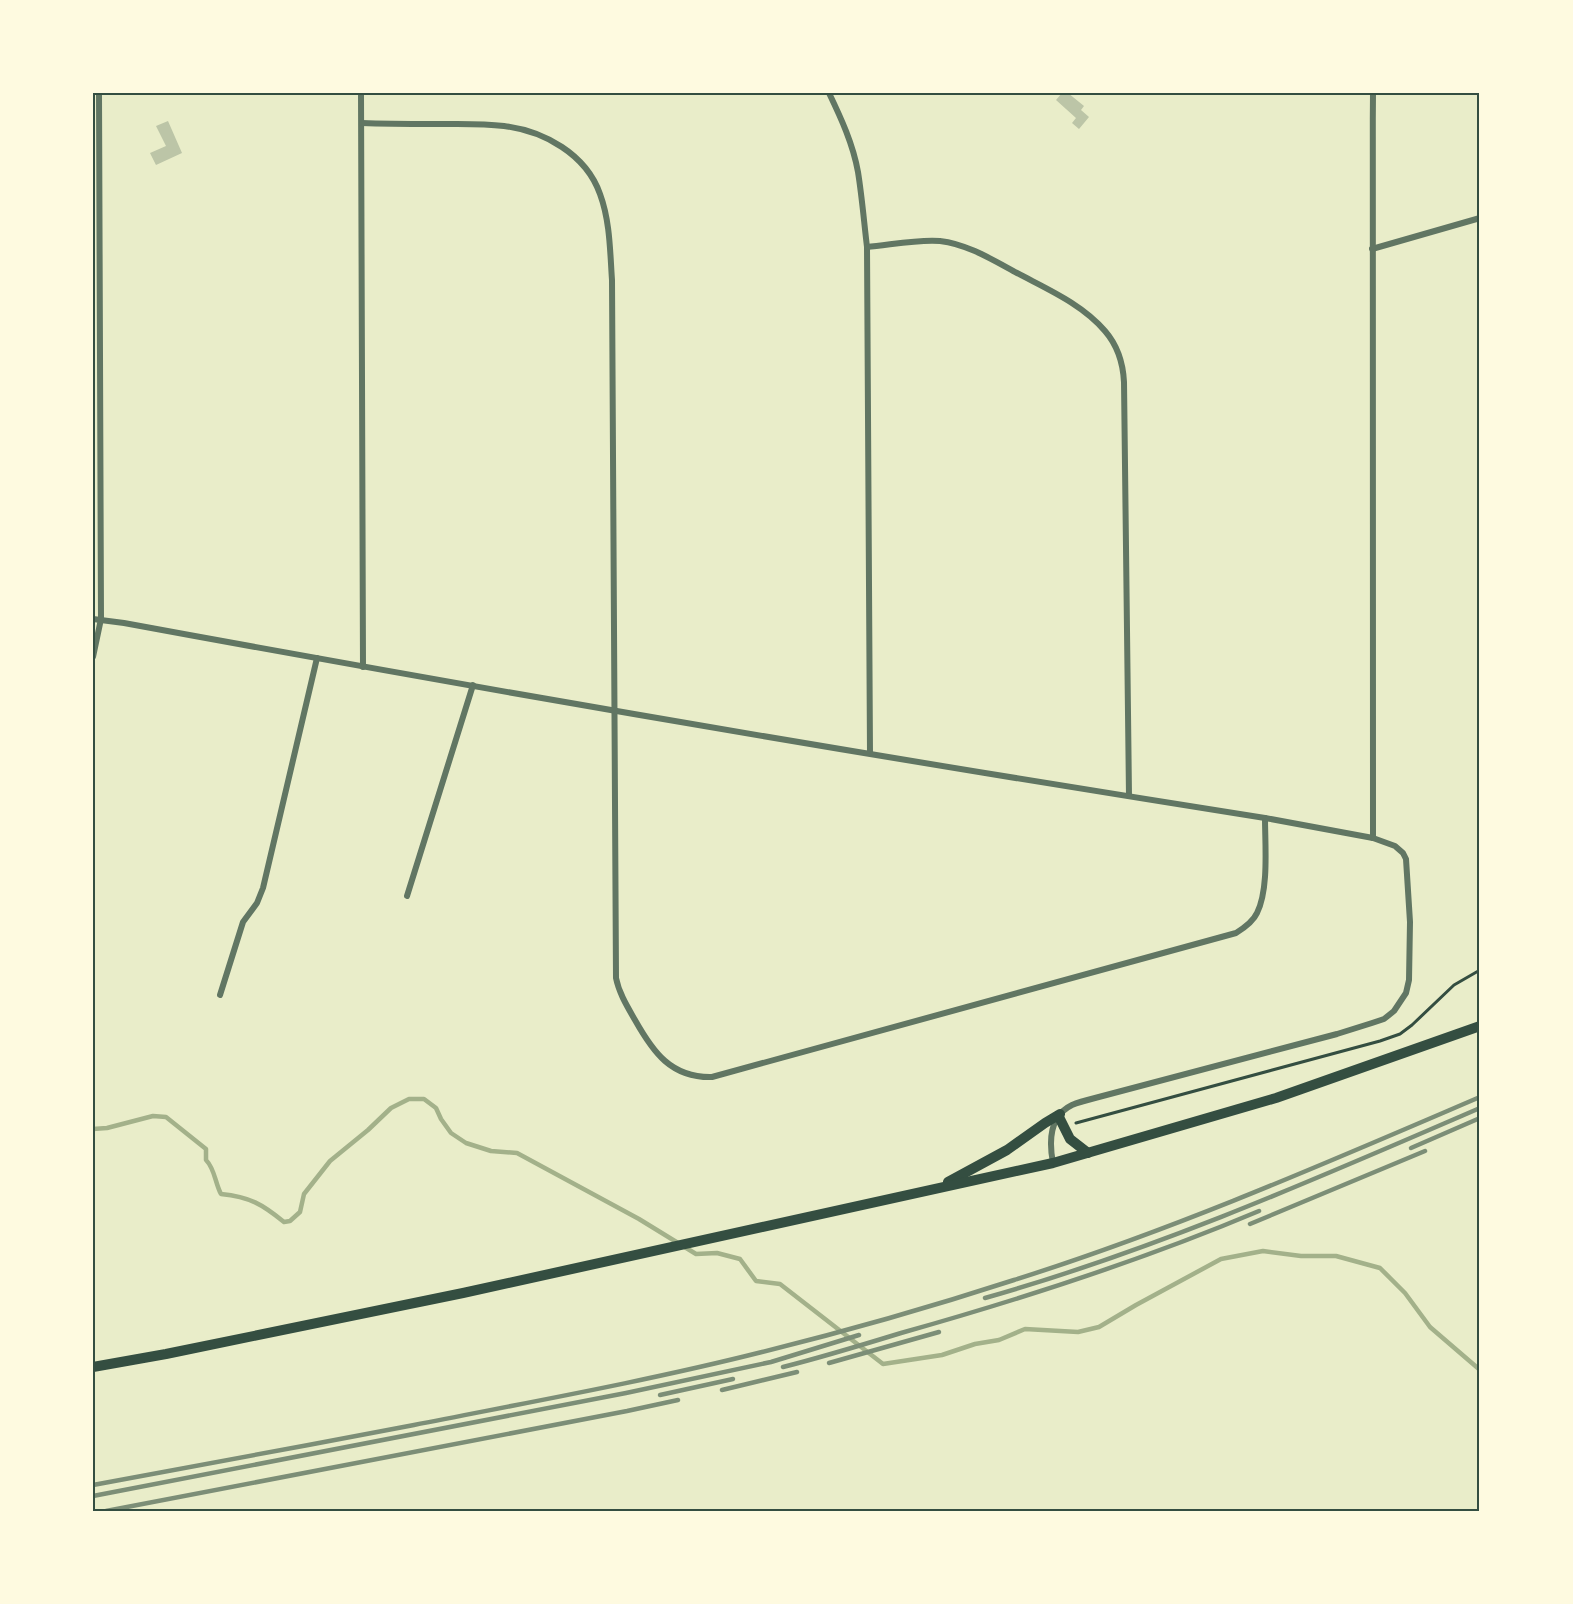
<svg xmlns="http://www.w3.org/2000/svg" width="1573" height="1604" font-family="Figtree,sans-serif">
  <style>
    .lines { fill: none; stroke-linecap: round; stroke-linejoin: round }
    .stream { stroke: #a3b18a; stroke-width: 4.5 }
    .building { fill: #bcc5a7 }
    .path { stroke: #344e41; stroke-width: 3 }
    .minor { stroke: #617663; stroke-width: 6 }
    .primary { stroke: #344e41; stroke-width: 10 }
    .rail { stroke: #7c8e77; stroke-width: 4.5 }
    .neatline { fill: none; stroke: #344e41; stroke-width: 2 }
  </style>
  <rect width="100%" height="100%" fill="#e9edc9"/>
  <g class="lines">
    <path class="stream" d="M93,1129L107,1128L153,1116L166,1117L206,1149V1160C215,1169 215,1183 221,1194C250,1197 262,1204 284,1222L290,1221L300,1212L304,1194L330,1161L368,1130L391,1108L409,1099H424L436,1108L441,1119L451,1133L466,1143L491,1151L517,1153L639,1219L696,1254L717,1253L740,1259L756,1281L780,1284L883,1364L942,1355L975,1344L999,1340L1025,1329L1078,1332L1099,1327L1136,1305L1221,1259L1263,1251L1301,1256H1336L1380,1268L1405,1293L1430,1327L1480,1370"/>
  </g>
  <g class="building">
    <polygon points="1062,93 1068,93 1084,106 1081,110 1089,117 1079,129 1072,123 1076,118 1056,100"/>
    <polygon points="168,121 182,153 156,165 150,153 166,146 156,126"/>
  </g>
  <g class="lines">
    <polyline class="path" points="1076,1123 1380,1041 1400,1034 1412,1025 1454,985 1480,970"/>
    <g class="minor">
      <polyline points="361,93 363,667"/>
      <path d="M829,93C841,118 853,144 858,172C862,197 864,222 867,247L870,753"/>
      <path d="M362,123C386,124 411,124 435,124C458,124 481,123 504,126C544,131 586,154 600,194C610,221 610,251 612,280L616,978C619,993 627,1006 635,1020C653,1052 671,1078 712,1077L1236,933C1244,928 1253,922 1257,913C1269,889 1265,845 1265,818"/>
      <path d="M867,247C890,245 918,239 940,241C967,244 993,260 1017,273C1047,289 1082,304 1105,331C1118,346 1123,362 1124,382L1129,796"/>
      <polyline points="1372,249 1480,218"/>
      <path d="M93,619L124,623C503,693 884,758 1265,818L1373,838L1395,846L1403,853L1406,859L1410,922L1409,980L1406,993L1394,1011L1384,1019L1372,1023L1337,1034L1095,1098C1087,1100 1079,1102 1072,1105C1049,1116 1049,1142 1053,1163"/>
      <polyline points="93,657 101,619 99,93"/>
      <path d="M1373,838C1375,589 1371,341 1373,93"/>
      <polyline points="407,896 473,685"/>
      <polyline points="220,995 243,922 257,903 263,888 317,658"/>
    </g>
    <g class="primary">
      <polyline points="1059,1117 1070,1139 1088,1153"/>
      <polyline points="948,1182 1007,1150 1045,1123 1060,1114"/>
      <polyline points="93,1367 166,1354 463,1293 1053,1163 1276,1098 1480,1026"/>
    </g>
    <g class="rail">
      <polyline points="1411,1148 1480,1118"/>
      <polyline points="1250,1224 1425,1151"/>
      <path d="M985,1298C1155,1250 1318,1178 1480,1108"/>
      <polyline points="829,1363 939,1332"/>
      <path d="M783,1367C823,1357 862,1345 901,1333C1022,1299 1143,1260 1259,1211"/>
      <polyline points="722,1390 797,1372"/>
      <polyline points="660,1395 733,1379"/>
      <path d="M93,1485C200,1466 307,1445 414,1425C530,1402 647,1381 762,1352C847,1331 931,1307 1014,1280C1173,1230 1326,1163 1480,1097"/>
      <polyline points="93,1496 626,1393 771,1362 859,1335"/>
      <polyline points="106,1511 627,1411 678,1400"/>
    </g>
  </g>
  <rect width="1573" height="1604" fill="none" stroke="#fefae0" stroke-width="189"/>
  <rect x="94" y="94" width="1384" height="1416" class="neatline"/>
</svg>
